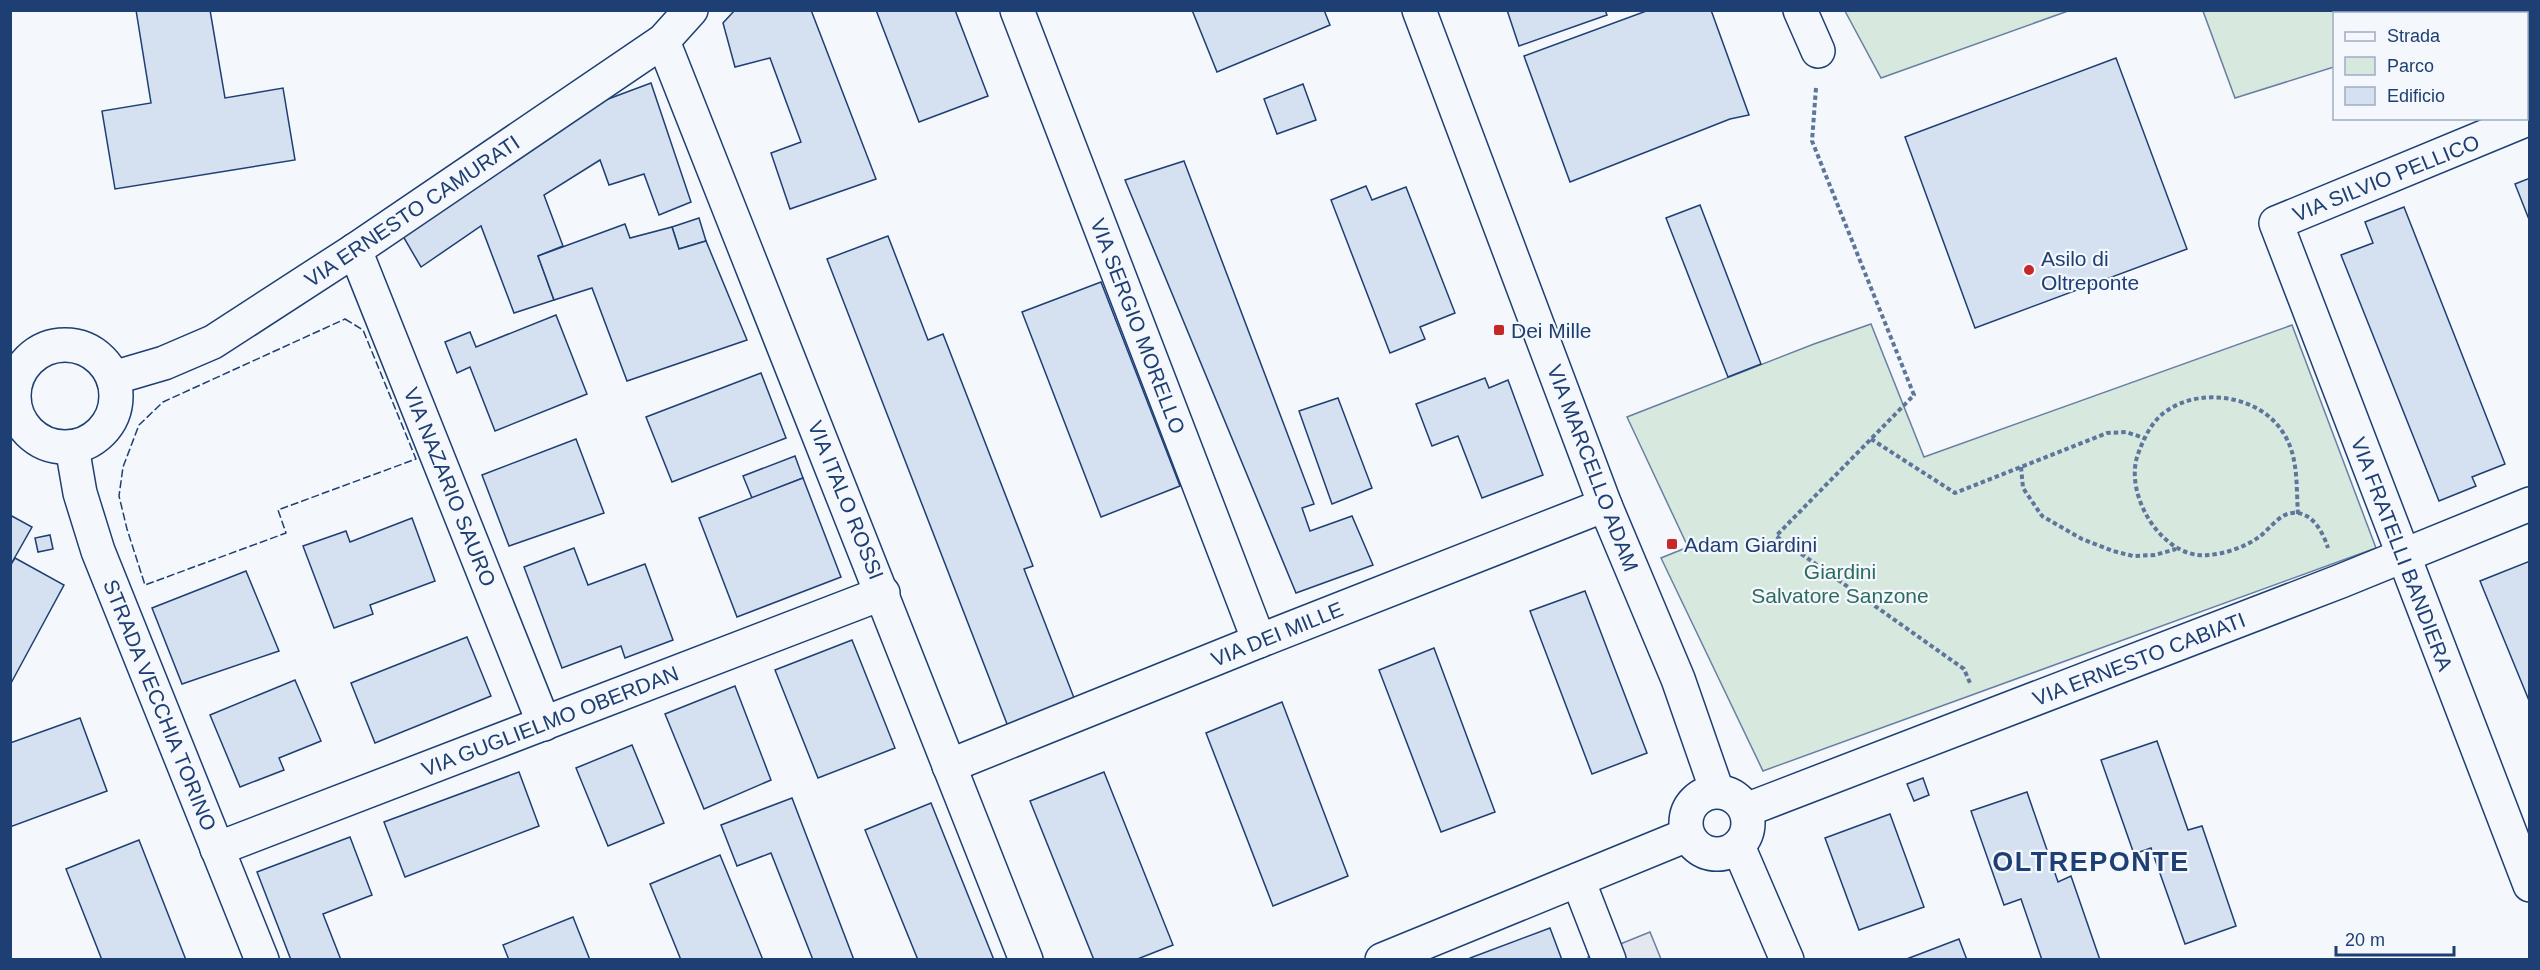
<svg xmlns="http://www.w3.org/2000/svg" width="2540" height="970" font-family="Arial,sans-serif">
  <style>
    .green { fill: #d7e8df; stroke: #687fa3; stroke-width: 1.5 }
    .parking { fill: #e3e8f0; stroke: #687fa3; stroke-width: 1.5 }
    .building { fill: #d5e0f0; stroke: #1d3f73; stroke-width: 1.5 }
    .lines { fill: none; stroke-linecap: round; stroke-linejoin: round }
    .minor-casing { stroke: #1d3f73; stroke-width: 36 }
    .primary-casing { stroke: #1d3f73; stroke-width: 36 }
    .path { stroke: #5e769c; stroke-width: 4; stroke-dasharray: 4.5 3; stroke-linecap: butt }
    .minor { stroke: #f4f7fb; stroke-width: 33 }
    .primary { stroke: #f4f7fb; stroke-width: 33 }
    .fence { stroke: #1d3f73; stroke-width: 1.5; stroke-dasharray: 8 3; stroke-linecap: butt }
    .poi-dot { fill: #c62828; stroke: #f4f7fb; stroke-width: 2 }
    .labels { text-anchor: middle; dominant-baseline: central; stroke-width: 4.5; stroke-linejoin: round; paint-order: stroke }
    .street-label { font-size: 21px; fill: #1d3f73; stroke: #f4f7fb }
    .poi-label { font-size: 21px; fill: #1d3f73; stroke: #f4f7fb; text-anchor: start }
    .park-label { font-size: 21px; fill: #2c6c60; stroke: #f4f7fb }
    .district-label { font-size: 27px; font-weight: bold; letter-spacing: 1.5px; fill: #1d3f73; stroke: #f4f7fb }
  </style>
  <rect width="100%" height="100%" fill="#f4f7fb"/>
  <g class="green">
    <polygon points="1845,11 2068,11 1881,78"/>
    <polygon points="2203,11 2203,10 2498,11 2490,14 2334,14 2334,67 2235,98"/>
    <polygon points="1871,324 1924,457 2292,325 2376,548 1763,771 1661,558 1688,547 1627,417 1814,344"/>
  </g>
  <polygon class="parking" points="1650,932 1661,959 1589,960 1588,957"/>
  <g class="building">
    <polygon points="136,10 210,10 225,98 283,88 295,160 115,189 102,111 151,103"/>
    <polygon points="735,10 811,10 876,179 790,209 771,153 801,142 770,58 735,67 723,23"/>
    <polygon points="876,10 955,10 988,96 919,122"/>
    <polygon points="1192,10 1324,10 1330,25 1217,72"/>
    <polygon points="1507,10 1605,10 1607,15 1519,46"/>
    <polygon points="1649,10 1711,10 1749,115 1730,119 1570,182 1524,56"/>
    <polygon points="2116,58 2187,249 1975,328 1905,137"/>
    <polygon points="651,83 691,202 659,215 644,174 609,185 600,160 544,195 563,246 538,256 554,300 514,313 481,226 421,267 400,231 576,111"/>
    <polygon points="1303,84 1316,120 1277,134 1264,99"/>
    <polygon points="1184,161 1314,504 1302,508 1310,531 1352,516 1373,565 1296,593 1125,180"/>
    <polygon points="2530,178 2530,222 2515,184"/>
    <polygon points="1366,186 1372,200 1406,187 1455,313 1420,327 1425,339 1390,353 1331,200"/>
    <polygon points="1700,205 1761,364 1728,377 1666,218"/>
    <polygon points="2404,207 2505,464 2472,477 2476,486 2439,501 2341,255 2373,243 2365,222"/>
    <polygon points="699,218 706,241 679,249 672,227"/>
    <polygon points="625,224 630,238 672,227 679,249 706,241 747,340 627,381 592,288 554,300 538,256"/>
    <polygon points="888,236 928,340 943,334 1033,566 1024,569 1076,703 1009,729 827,259"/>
    <polygon points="1101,282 1180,486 1101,517 1022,312"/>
    <polygon points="556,315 587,394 495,431 470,367 457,373 445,342 470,332 476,347"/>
    <polygon points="761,373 786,438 672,482 646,417"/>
    <polygon points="1485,378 1489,388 1508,380 1543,475 1482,498 1458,436 1432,446 1416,404"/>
    <polygon points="1338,398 1372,488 1332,504 1299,411"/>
    <polygon points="576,439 604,513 509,546 482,475"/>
    <polygon points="795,456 803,478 752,498 743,476"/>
    <polygon points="803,478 841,577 737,617 699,518"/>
    <polygon points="10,515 32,527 10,566"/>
    <polygon points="412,518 435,581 370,605 373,614 334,628 303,546 346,531 350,542"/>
    <polygon points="50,535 53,549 38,552 35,538"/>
    <polygon points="574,548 588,585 645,564 673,640 625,658 621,646 562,668 524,567"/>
    <polygon points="15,558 64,585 10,685 10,566"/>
    <polygon points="2530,561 2530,703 2480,581"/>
    <polygon points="246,571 279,651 182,684 152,608"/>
    <polygon points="1585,591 1647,753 1592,774 1530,611"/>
    <polygon points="467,637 491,696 375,743 351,683"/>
    <polygon points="852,640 895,748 818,778 775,670"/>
    <polygon points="1434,648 1495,812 1441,832 1379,670"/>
    <polygon points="295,680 321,741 279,758 284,770 240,787 210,715"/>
    <polygon points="735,686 771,780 704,809 665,714"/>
    <polygon points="1282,702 1348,876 1273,906 1206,733"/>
    <polygon points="80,718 107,791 10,827 10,743"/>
    <polygon points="2157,741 2188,830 2202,826 2236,926 2185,944 2151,848 2134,854 2101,760"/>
    <polygon points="632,745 664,823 608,846 576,768"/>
    <polygon points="519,772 539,826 405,877 384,822"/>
    <polygon points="1104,772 1173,945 1135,960 1094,960 1030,801"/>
    <polygon points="1923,778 1929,795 1914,801 1907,784"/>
    <polygon points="2027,792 2058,882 2071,876 2100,960 2042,960 2021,899 2004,905 1971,811"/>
    <polygon points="792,798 854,960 813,960 771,853 737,866 721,825"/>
    <polygon points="931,803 994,960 918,960 865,830"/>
    <polygon points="1890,814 1924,907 1859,930 1825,838"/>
    <polygon points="350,837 372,895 323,914 341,960 291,960 257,872"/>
    <polygon points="139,840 186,960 102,960 66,869"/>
    <polygon points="720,855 763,960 681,960 650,884"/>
    <polygon points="573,917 590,960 509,960 503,945"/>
    <polygon points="1550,928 1562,960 1470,960 1470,958"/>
    <polygon points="1959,939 1967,960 1904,960"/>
  </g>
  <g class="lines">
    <g class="minor-casing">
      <g id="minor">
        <polyline points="1017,10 1259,641"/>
        <polyline points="1800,10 1818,51"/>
        <polyline points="663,41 1026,960"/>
        <polyline points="2530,118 2276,223 2530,885"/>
        <polyline points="355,250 544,724"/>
        <circle cx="65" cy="396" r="51"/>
        <polyline points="113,378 164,363 213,342 355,250 663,41 691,10"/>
        <polyline points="72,447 80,493 98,551 262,960"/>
        <polyline points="949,766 1259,641 1605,505"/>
        <polyline points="1746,810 2341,581 2530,504"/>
        <polyline points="217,849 883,593"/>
        <polyline points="1578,880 1609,960"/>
        <polyline points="1382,960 1687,835"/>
      </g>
    </g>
    <g class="primary-casing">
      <g id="primary">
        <polyline points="1419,10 1605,505 1678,679 1717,791"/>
        <circle cx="1717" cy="823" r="31"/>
        <polyline points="1738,846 1787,960"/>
      </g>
    </g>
    <g class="path">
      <polyline points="1816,88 1812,141 1914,395 1776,536 1964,669 1970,683"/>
      <polyline points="1871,439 1955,493 2107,433 2126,432 2144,438"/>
      <polyline points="2021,467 2023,488 2042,516 2082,539 2113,551 2133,556 2155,555 2176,549"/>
      <path d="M2298,514C2296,486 2299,455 2282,431C2259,396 2202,387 2168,410C2152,420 2144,438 2138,454C2123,495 2163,560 2208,555C2225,554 2245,547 2259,537C2269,530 2279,514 2292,513C2312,511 2323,532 2328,548"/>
    </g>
    <use href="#minor" class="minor"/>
    <use href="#primary" class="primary"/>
    <polygon class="fence" points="345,319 363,330 416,459 278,510 286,533 145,585 127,529 119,496 123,467 139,425 163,402"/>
  </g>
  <g class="poi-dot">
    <circle cx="2029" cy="270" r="6"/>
    <rect x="1493" y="324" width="12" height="12" rx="3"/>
    <rect x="1666" y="538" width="12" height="12" rx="3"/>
  </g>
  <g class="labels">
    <g class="street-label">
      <text transform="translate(2386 178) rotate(-22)">VIA SILVIO PELLICO</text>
      <text transform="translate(412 211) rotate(-34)">VIA ERNESTO CAMURATI</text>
      <text transform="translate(1138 326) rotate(69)">VIA SERGIO MORELLO</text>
      <text transform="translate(1593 468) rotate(69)">VIA MARCELLO ADAM</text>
      <text transform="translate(450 487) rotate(68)">VIA NAZARIO SAURO</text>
      <text transform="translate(846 500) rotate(68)">VIA ITALO ROSSI</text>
      <text transform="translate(2402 554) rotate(69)">VIA FRATELLI BANDIERA</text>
      <text transform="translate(1277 634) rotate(-22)">VIA DEI MILLE</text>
      <text transform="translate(2139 659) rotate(-21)">VIA ERNESTO CABIATI</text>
      <text transform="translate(160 705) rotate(68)">STRADA VECCHIA TORINO</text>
      <text transform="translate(550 721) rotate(-21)">VIA GUGLIELMO OBERDAN</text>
    </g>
    <g class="poi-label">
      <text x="2041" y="258">Asilo di<tspan x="2041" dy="24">Oltreponte</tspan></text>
      <text x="1511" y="330">Dei Mille</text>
      <text x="1684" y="544">Adam Giardini</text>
    </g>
    <g class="park-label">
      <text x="1840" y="571">Giardini<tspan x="1840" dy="24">Salvatore Sanzone</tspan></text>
    </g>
    <g class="district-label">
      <text x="2091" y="862">OLTREPONTE</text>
    </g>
  </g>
  <rect width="2540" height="970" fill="none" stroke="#1d3f73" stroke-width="24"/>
  <rect x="2333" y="12" width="195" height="108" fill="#f4f7fb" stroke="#9eadc5" stroke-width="1.5"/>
  <rect x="2345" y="32" width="30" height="9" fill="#f4f7fb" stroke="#9eadc5" stroke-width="1.5"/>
  <text x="2387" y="42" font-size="18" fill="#1d3f73">Strada</text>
  <rect x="2345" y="57" width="30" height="18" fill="#d7e8df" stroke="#9eadc5" stroke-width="1.5"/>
  <text x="2387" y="72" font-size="18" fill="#1d3f73">Parco</text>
  <rect x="2345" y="87" width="30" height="18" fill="#d5e0f0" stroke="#9eadc5" stroke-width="1.5"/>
  <text x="2387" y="102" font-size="18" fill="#1d3f73">Edificio</text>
  <path d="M2336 946v9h118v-9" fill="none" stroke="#1d3f73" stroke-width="3"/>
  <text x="2345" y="946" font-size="18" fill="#1d3f73" stroke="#f4f7fb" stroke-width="4.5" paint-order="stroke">20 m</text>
</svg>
